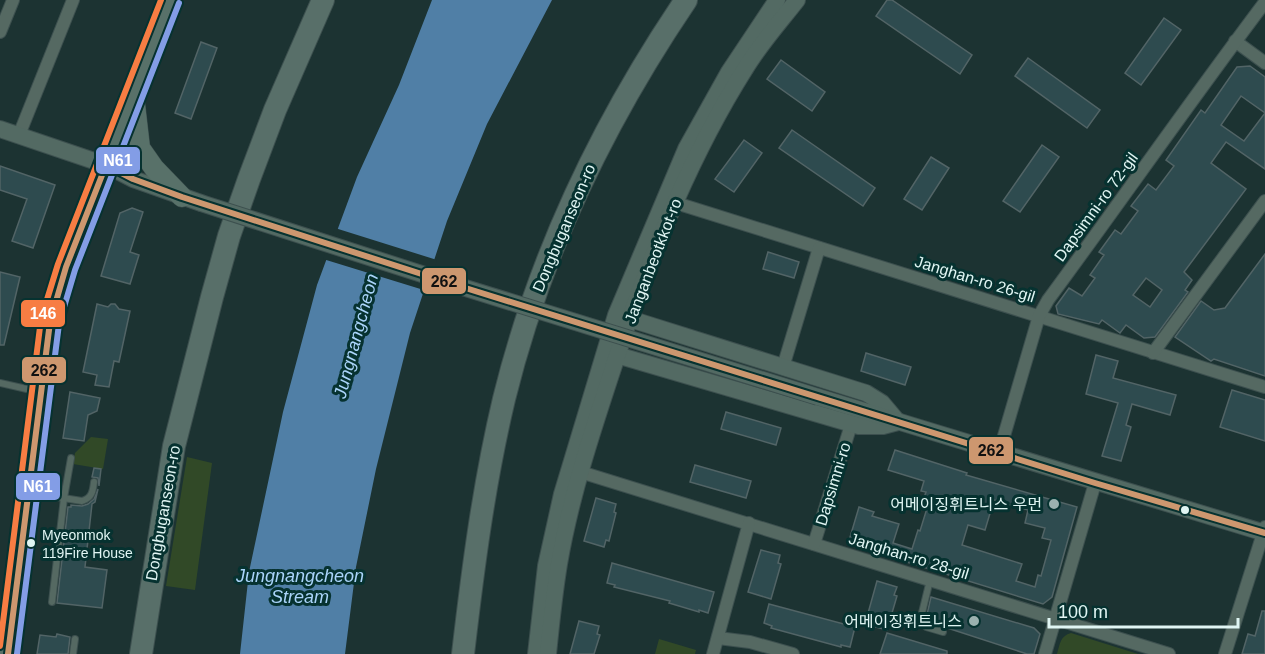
<svg xmlns="http://www.w3.org/2000/svg" width="1265" height="654" font-family="Helvetica,'Noto Sans KR',sans-serif">
  <style>
    .green { fill: #314927 }
    .water { fill: #507fa6 }
    .pier { fill: #1c3332 }
    .building { fill: #2e4b4f; stroke: #526466; stroke-width: 1.5; fill-rule: evenodd }
    .lines { fill: none; stroke-linecap: round; stroke-linejoin: round }
    .lane-casing { stroke: #3d504f; stroke-width: 8 }
    .street-casing { stroke: #3d504f; stroke-width: 14 }
    .secondary-casing { stroke: #3d504f; stroke-width: 18 }
    .primary-casing { stroke: #3d504f; stroke-width: 21 }
    .highway-casing { stroke: #3d504f; stroke-width: 24 }
    .lane { stroke: #556962; stroke-width: 6 }
    .street { stroke: #556962; stroke-width: 12 }
    .secondary { stroke: #536a63; stroke-width: 16 }
    .primary { stroke: #587169; stroke-width: 20 }
    .highway { stroke: #586f69; stroke-width: 22 }
    .secondary-bridge-casing { stroke: #3d504f; stroke-width: 18; stroke-linecap: butt }
    .secondary-bridge { stroke: #536a63; stroke-width: 16 }
    .bus-1-casing { stroke: #063230; stroke-width: 10 }
    .bus-2-casing { stroke: #063230; stroke-width: 10 }
    .bus-3-casing { stroke: #063230; stroke-width: 10 }
    .bus-1 { stroke: #cd976f; stroke-width: 6 }
    .bus-2 { stroke: #839de6; stroke-width: 6 }
    .bus-3 { stroke: #f77d43; stroke-width: 6 }
    .poi-dot { fill: #9bb1af; stroke: #063230; stroke-width: 2 }
    .bus-dot { fill: #e0f5f3; stroke: #063230; stroke-width: 2 }
    .labels { text-anchor: middle; dominant-baseline: central; stroke-width: 6; stroke-linejoin: round; paint-order: stroke }
    .bus-label { font-size: 14px; fill: #e0f5f3; stroke: #063230; text-anchor: start }
    .street-label { font-size: 16px; fill: #e0f5f3; stroke: #063230 }
    .poi-label { font-size: 16px; fill: #e0f5f3; stroke: #063230; text-anchor: end }
    .water-label { font-size: 18px; font-style: italic; fill: #aad4fa; stroke: #063230 }
    .line-badge { stroke: #063230; stroke-width: 2 }
    .badge-label { font-size: 16px; text-anchor: middle; font-weight: bold; fill: #fff }
    .pale-badge-label { font-size: 16px; text-anchor: middle; font-weight: bold; fill: #111 }
  </style>
  <rect width="100%" height="100%" fill="#1c3332"/>
  <g class="green">
    <polygon points="91,437 108,439 103,469 73,464 75,453"/>
    <polygon points="187,457 212,463 195,590 166,586"/>
    <path d="M1071,633L1138,654H1057C1060,644 1060,636 1071,633Z"/>
    <polygon points="659,639 696,650 695,654 655,654"/>
  </g>
  <polygon class="water" points="432,0 552,0 487,124 447,221 410,333 376,469 356,567 345,654 240,654 249,572 283,412 317,285 357,177 399,85"/>
  <polygon class="pier" points="335,228 437,260 427,291 323,259"/>
  <g class="building">
    <polygon points="887,0 892,0 972,55 960,74 876,16"/>
    <polygon points="1164,18 1181,30 1141,85 1125,73"/>
    <polygon points="201,42 217,48 191,119 175,113"/>
    <polygon points="1028,58 1100,110 1087,128 1015,76"/>
    <polygon points="781,60 825,92 812,111 767,79"/>
    <path d="M1250,66L1265,77V169L1226,142L1211,163L1246,189L1184,272L1192,280L1185,290L1188,292L1155,337L1144,338L1126,325L1120,333L1102,320L1099,324L1058,314L1056,306L1069,288L1082,296L1095,278L1090,275L1104,255L1099,252L1115,230L1121,234L1132,219L1138,211L1131,206L1148,184L1156,190L1174,166L1166,160L1201,110L1205,113L1237,67ZM1241,96L1265,113L1244,141L1221,125ZM1146,278L1162,290L1150,307L1133,295Z"/>
    <polygon points="792,130 875,188 863,206 779,148"/>
    <polygon points="744,140 762,153 734,192 715,179"/>
    <polygon points="1042,145 1059,157 1020,212 1003,201"/>
    <polygon points="931,157 949,168 922,210 904,199"/>
    <polygon points="0,166 55,185 33,248 12,241 27,199 0,190"/>
    <polygon points="132,208 143,212 130,252 139,255 130,284 101,276 120,213"/>
    <polygon points="768,252 799,262 794,278 763,269"/>
    <polygon points="1265,254 1265,376 1214,359 1211,361 1175,337 1201,301 1214,310 1225,308"/>
    <polygon points="0,272 20,277 4,345 0,345"/>
    <polygon points="97,304 108,307 111,304 115,304 119,309 130,311 119,362 114,361 109,387 95,385 97,375 83,372"/>
    <polygon points="866,353 911,367 905,385 861,371"/>
    <polygon points="1096,355 1118,361 1113,378 1176,395 1170,415 1132,404 1126,425 1131,427 1121,461 1102,456 1118,403 1086,394"/>
    <polygon points="1232,390 1265,400 1265,441 1220,427"/>
    <polygon points="70,392 100,398 97,411 88,415 84,441 63,438"/>
    <polygon points="726,412 781,428 776,445 721,429"/>
    <path d="M895,450L967,473L966,475L1077,507L1052,597L1043,604L848,544L859,507L874,512L872,516L899,524L893,543L912,549L918,530L920,531L928,505L922,503L926,492L921,491L924,481L888,470ZM994,500L1028,510L1025,523L1045,528L1042,538L1051,540L1041,576L1038,575L1035,587L1016,581L1022,564L962,545L968,525L985,530Z"/>
    <polygon points="695,465 751,481 746,498 690,482"/>
    <polygon points="94,468 101,469 99,486 98,478 92,477"/>
    <polygon points="98,489 95,502 92,504 85,567 107,570 102,608 57,603 68,507 71,507 71,505 82,506 88,504 94,499"/>
    <polygon points="596,498 616,504 614,512 616,513 609,541 606,540 604,547 584,541"/>
    <polygon points="761,550 780,555 778,563 781,564 771,599 748,592"/>
    <polygon points="612,563 714,592 708,613 699,610 699,612 669,603 670,601 614,587 615,585 607,583"/>
    <polygon points="877,581 897,587 894,595 897,596 887,630 865,624"/>
    <polygon points="931,597 1034,628 1040,634 1034,654 1027,654 929,622 926,619"/>
    <polygon points="769,604 855,627 850,647 841,645 841,647 771,628 772,626 764,623"/>
    <polygon points="1262,611 1265,611 1265,654 1242,654 1248,634 1255,636"/>
    <polygon points="579,621 599,626 597,634 600,635 594,654 570,654"/>
    <polygon points="887,633 947,651 947,654 880,654"/>
    <polygon points="57,634 70,637 68,654 37,654 40,635 56,637"/>
  </g>
  <g class="lines">
    <g class="lane-casing">
      <g id="lane">
        <polyline points="0,383 40,392"/>
        <path d="M32,493L82,501C92,498 93,491 94,482"/>
        <polyline points="930,580 920,621 926,627 943,632"/>
        <polyline points="52,602 64,498 71,458"/>
        <polyline points="73,654 75,639"/>
      </g>
    </g>
    <g class="street-casing">
      <g id="street">
        <polyline points="0,32 13,0"/>
        <polyline points="1235,41 1265,63"/>
        <polyline points="19,135 73,0"/>
        <polyline points="676,203 1265,387"/>
        <polyline points="1153,353 1265,201"/>
        <polyline points="783,367 819,248"/>
        <path d="M999,453L1039,316L1048,300C1121,201 1191,100 1265,2"/>
        <polyline points="574,470 1169,654"/>
        <polyline points="814,544 851,425"/>
        <polyline points="718,638 750,642 793,654"/>
        <polyline points="713,654 749,523"/>
        <polyline points="1045,654 1095,483"/>
        <polyline points="1225,654 1265,527"/>
      </g>
    </g>
    <g class="secondary-casing">
      <g id="secondary">
        <polyline points="0,129 106,165 133,179 201,203"/>
        <polyline points="617,355 859,426 883,426 898,422 882,403 866,393 630,319"/>
        <polyline points="818,397 1265,533"/>
        <polyline points="536,654 546,566 562,494 616,315 686,149 729,72 777,0"/>
        <path d="M548,654C551,624 554,594 559,564C572,488 598,414 622,341C654,247 692,153 745,69C760,44 779,23 797,0"/>
      </g>
    </g>
    <g class="primary-casing">
      <g id="primary">
        <polyline points="134,96 140,148 154,168 182,197"/>
        <polyline points="8,654 50,322 66,267 171,0"/>
      </g>
    </g>
    <g class="highway-casing">
      <g id="highway">
        <polyline points="141,654 174,446 212,297 229,236 249,179 275,110 323,0"/>
        <path d="M463,654C473,568 484,483 504,399C539,256 604,121 686,0"/>
      </g>
    </g>
    <use href="#lane" class="lane"/>
    <use href="#street" class="street"/>
    <use href="#secondary" class="secondary"/>
    <use href="#primary" class="primary"/>
    <use href="#highway" class="highway"/>
    <g class="secondary-bridge-casing">
      <polyline id="secondary-bridge" points="201,203 459,286 818,397"/>
    </g>
    <use href="#secondary-bridge" class="secondary-bridge"/>
    <g class="bus-1-casing">
      <polyline id="bus-1" points="8,654 50,322 66,267 106,165 133,179 182,197 459,286 1095,483 1265,533"/>
    </g>
    <g class="bus-2-casing">
      <polyline id="bus-2" points="17,654 59,324 75,270 179,3"/>
    </g>
    <g class="bus-3-casing">
      <polyline id="bus-3" points="0,646 41,319 58,264 161,0"/>
    </g>
    <use href="#bus-1" class="bus-1"/>
    <use href="#bus-2" class="bus-2"/>
    <use href="#bus-3" class="bus-3"/>
  </g>
  <g class="poi-dot">
    <circle cx="1054" cy="504" r="6"/>
    <circle cx="974" cy="621" r="6"/>
  </g>
  <g class="bus-dot">
    <circle cx="1185" cy="510" r="5"/>
    <circle cx="31" cy="543" r="5"/>
  </g>
  <g class="labels">
    <g class="bus-label">
      <text x="42" y="535">Myeonmok<tspan x="42" dy="18">119Fire House</tspan></text>
    </g>
    <g class="street-label">
      <text transform="translate(1096 207) rotate(-54)">Dapsimni-ro 72-gil</text>
      <text transform="translate(564 228) rotate(-67)">Dongbuganseon-ro</text>
      <text transform="translate(653 261) rotate(-69)">Janganbeotkkot-ro</text>
      <text transform="translate(975 279) rotate(17)">Janghan-ro 26-gil</text>
      <text transform="translate(833 484) rotate(-73)">Dapsimni-ro</text>
      <text transform="translate(163 513) rotate(-80)">Dongbuganseon-ro</text>
      <text transform="translate(909 556) rotate(17)">Janghan-ro 28-gil</text>
    </g>
    <g class="poi-label">
      <text x="1042" y="504">어메이징휘트니스 우먼</text>
      <text x="962" y="621">어메이징휘트니스</text>
    </g>
    <g class="water-label">
      <text transform="translate(356 336) rotate(-75)">Jungnangcheon</text>
      <text x="300" y="576">Jungnangcheon<tspan x="300" dy="21">Stream</tspan></text>
    </g>
  </g>
  <g class="line-badge">
    <rect x="95" y="146" width="46" height="29" rx="6" fill="#839de6"/>
    <rect x="421" y="267" width="46" height="28" rx="6" fill="#cd976f"/>
    <rect x="20" y="299" width="46" height="29" rx="6" fill="#f77d43"/>
    <rect x="21" y="356" width="46" height="28" rx="6" fill="#cd976f"/>
    <rect x="968" y="436" width="46" height="29" rx="6" fill="#cd976f"/>
    <rect x="15" y="472" width="46" height="29" rx="6" fill="#839de6"/>
  </g>
  <g class="badge-label">
    <text x="118" y="166">N61</text>
    <text x="43" y="319">146</text>
    <text x="38" y="492">N61</text>
  </g>
  <g class="pale-badge-label">
    <text x="444" y="287">262</text>
    <text x="44" y="376">262</text>
    <text x="991" y="456">262</text>
  </g>
  <path d="M1049 618v9h189v-9" fill="none" stroke="#e0f5f3" stroke-width="3"/>
  <text x="1058" y="618" font-size="18" fill="#e0f5f3" stroke="#063230" stroke-width="4.5" paint-order="stroke">100 m</text>
</svg>
